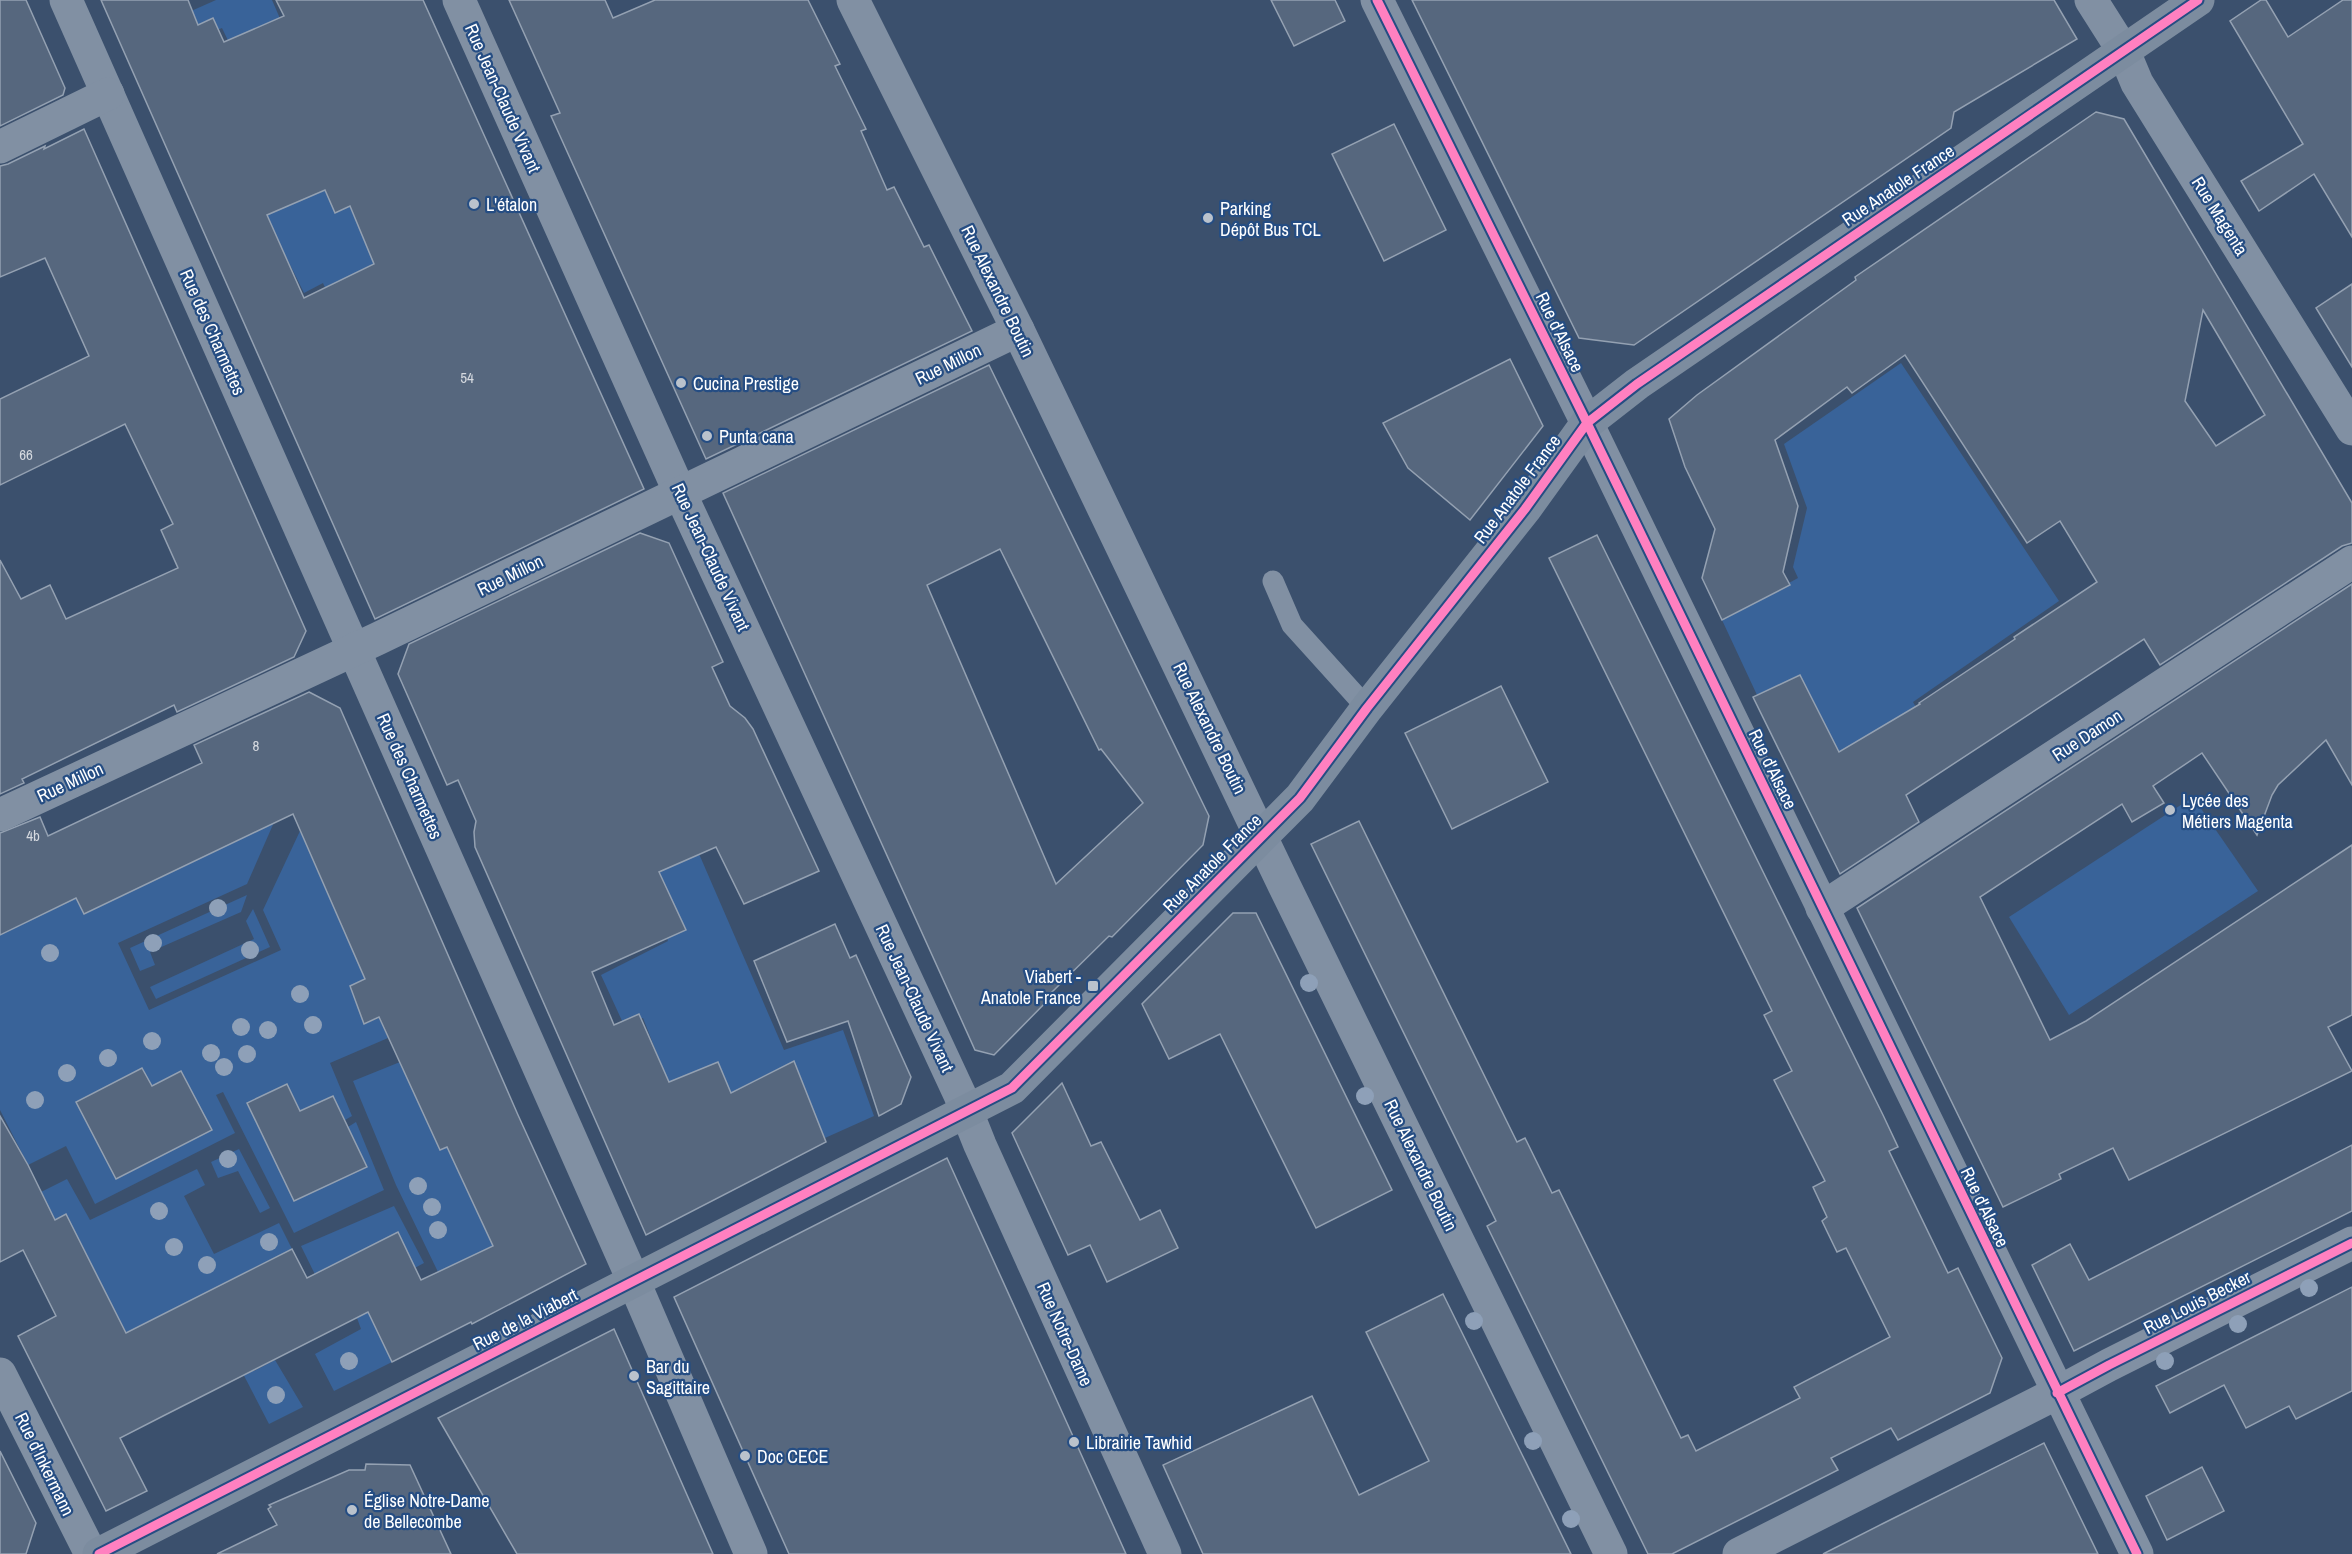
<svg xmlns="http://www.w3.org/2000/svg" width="2352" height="1554" font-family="'Archivo Narrow',sans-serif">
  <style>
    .green { fill: #396399 }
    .building { fill: #56677e; stroke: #94a1b2; stroke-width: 1.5; fill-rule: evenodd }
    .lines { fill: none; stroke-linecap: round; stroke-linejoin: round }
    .lane { stroke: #8190a3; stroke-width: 21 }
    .street { stroke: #8190a3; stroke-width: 33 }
    .secondary { stroke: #7c8c9f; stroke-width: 33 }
    .cycleway-casing { stroke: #254d83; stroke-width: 13 }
    .cycleway { stroke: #ff80c0; stroke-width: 9 }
    .tree { fill: #8ea0b8 }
    .poi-dot { fill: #bac2cc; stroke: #254d83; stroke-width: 2 }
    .labels { text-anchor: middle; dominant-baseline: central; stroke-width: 4.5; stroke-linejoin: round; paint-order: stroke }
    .number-label { font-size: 15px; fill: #d5d9df }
    .street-label { font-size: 18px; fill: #fff; stroke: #254d83 }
    .poi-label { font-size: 18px; fill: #fff; stroke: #254d83; text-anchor: start }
  </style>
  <rect width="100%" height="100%" fill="#3b506d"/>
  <g class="green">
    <polygon points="216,0 272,0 410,319 335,310 323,283 304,293 255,194 271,130 222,28 197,38 171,20"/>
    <polygon points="1901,363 2059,601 1913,702 1922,718 1839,752 1800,675 1757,695 1722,620 1798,578 1793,567 1807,508 1784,444"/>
    <polygon points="520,687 657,757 784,1050 843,1030 874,1116 825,1138 800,1082 738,1107 668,1082 643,1018 623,1023 601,975 668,941 661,924"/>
    <polygon points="2193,797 2258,891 2069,1015 2009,917"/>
    <polygon points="275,820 247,884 118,943 149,1010 281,950 263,910 300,831 365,979 350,986 364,1024 379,1018 388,1038 330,1063 352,1116 345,1120 333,1096 300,1111 287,1084 248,1103 294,1201 367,1167 348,1127 356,1122 384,1190 294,1233 223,1092 216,1095 235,1133 95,1204 66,1146 28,1165 0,1110 0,935 76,898 84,914"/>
    <polygon points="247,895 241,912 150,952 155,965 140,971 130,948"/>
    <polygon points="253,909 270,947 156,999 150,987 254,939 246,921"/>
    <polygon points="400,1062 440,1150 447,1147 493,1246 438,1272 396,1185 353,1081"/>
    <polygon points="239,1149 270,1208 260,1213 238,1171 218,1178 211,1162"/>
    <polygon points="197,1169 205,1185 184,1196 214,1254 279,1223 292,1249 130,1340 66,1215 55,1220 41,1192 67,1179 90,1220"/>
    <polygon points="394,1206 424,1263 333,1311 301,1246"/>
    <polygon points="368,1312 392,1362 334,1391 315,1354 361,1329 357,1318"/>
    <polygon points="248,1359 254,1371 275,1360 303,1407 269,1424 239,1366"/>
  </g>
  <g class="building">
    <polygon points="0,0 26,0 65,88 63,95 0,126"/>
    <path d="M101,0H188L198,25L213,18L224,42L284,16L276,0H423L644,489L375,619ZM325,190L335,213L350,206L374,264L304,298L267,215Z"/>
    <polygon points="509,0 605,0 613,18 655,0 808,0 840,64 835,66 866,129 861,131 887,190 894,187 924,247 929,245 972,331 706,459 551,116 560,113"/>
    <polygon points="1271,0 1335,0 1345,21 1294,46"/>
    <polygon points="1412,0 2054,0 2077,39 1954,112 1951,128 1634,345 1579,338"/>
    <polygon points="2261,0 2266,0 2288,37 2343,0 2352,0 2352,237 2314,174 2259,211 2241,181 2303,144 2230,21"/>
    <path d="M2096,112L2124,119L2352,503V543L2342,546L2160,665L2144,639L1906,795L1919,822L1840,874L1753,697L1800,675L1839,752L1920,704L1919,703L2015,639L2014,637L2097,582L2060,521L2027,543L1905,355L1852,393L1847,387L1775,440L1798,506L1783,572L1790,585L1722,620L1702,578L1715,529L1685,467L1669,419L1697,395L1856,280L1855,277ZM2203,310L2265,415L2216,446L2185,401Z"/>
    <polygon points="1394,124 1446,230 1384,261 1332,154"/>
    <polygon points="84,129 306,631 294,657 177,712 174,705 22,779 24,783 0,794 0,560 21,599 50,585 66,619 178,568 161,530 173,524 125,424 0,485 0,399 89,356 45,258 0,277 0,166 8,164 45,146 44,149"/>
    <polygon points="2352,284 2352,367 2316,308"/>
    <polygon points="1510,359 1543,426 1470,520 1408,468 1383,423"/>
    <path d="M989,365L1209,816L1203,845L1112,937L1109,936L1051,993L1053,995L994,1055L975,1050L723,493ZM1000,549L1099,750L1101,749L1143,803L1056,884L927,585Z"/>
    <polygon points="640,533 669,543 723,662 712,667 730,706 745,718 753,729 819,871 744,904 716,847 659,872 686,930 592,972 614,1025 639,1014 669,1082 718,1062 731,1093 794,1061 826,1142 646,1235 475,847 474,832 476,821 458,780 447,785 398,674 409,644"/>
    <polygon points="1597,535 1883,1115 1898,1147 1889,1151 1948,1273 1958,1268 2002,1358 1990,1393 1898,1440 1891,1428 1831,1458 1838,1470 1672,1554 1648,1554 1487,1226 1496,1221 1311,844 1359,821 1517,1142 1525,1138 1552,1193 1559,1190 1681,1438 1688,1435 1696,1451 1800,1398 1794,1387 1890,1337 1846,1248 1837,1252 1822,1221 1827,1217 1813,1187 1825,1181 1774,1080 1792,1071 1764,1015 1772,1011 1549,558"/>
    <polygon points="2352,584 2352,785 2326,740 2278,785 2272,795 2257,835 2202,753 2153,786 2164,803 2132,822 2122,804 1980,897 2050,1040 2086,1021 2352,845 2352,1015 2328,1027 2352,1071 2129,1180 2113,1148 2059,1174 2061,1179 2003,1207 1857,908"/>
    <polygon points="1501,686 1548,782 1452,829 1405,733"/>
    <polygon points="309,692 340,708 518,1115 586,1264 472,1324 471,1322 392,1362 368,1312 165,1415 120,1438 147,1491 106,1511 18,1336 56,1316 23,1250 0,1262 0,1116 28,1165 55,1220 66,1214 126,1333 292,1249 307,1278 398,1232 421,1280 493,1246 447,1147 440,1150 379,1017 364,1024 350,986 365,979 293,814 84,914 76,898 0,935 0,833 40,817 48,836 202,763 194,745"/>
    <polygon points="1233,913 1256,913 1392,1190 1316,1228 1220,1034 1169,1059 1142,1004"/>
    <polygon points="835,924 850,958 856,955 911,1077 901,1104 879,1116 848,1021 787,1042 754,961"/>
    <polygon points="142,1068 152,1086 181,1071 212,1130 116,1179 76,1102"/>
    <polygon points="1062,1083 1091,1146 1101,1142 1140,1220 1160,1210 1178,1248 1107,1282 1090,1245 1068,1255 1012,1133"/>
    <polygon points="287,1084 300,1111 333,1096 367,1167 294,1201 247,1103"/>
    <polygon points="2352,1145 2352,1211 2074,1351 2032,1265 2070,1244 2089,1280"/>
    <polygon points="947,1158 1049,1383 1126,1554 789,1554 674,1297"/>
    <polygon points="2352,1287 2352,1391 2296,1419 2289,1406 2246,1428 2224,1385 2170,1413 2156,1386"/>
    <polygon points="1443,1294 1571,1554 1203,1554 1163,1465 1312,1396 1359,1495 1429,1461 1366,1332"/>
    <polygon points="614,1329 713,1554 517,1554 438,1418"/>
    <polygon points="2044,1443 2098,1554 1823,1554 1884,1523"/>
    <polygon points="0,1451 36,1523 26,1554 0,1554"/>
    <polygon points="366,1464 410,1465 451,1554 217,1554 277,1525 268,1509 271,1507 269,1505 349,1470 365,1470"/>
    <polygon points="2202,1467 2224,1511 2167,1540 2146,1496"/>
  </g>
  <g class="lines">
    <polyline class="lane" points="1273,581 1292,625 1367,708"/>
    <g class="street">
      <polyline points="66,0 634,1282 751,1554"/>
      <polyline points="459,0 680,493 960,1095 980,1145 1165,1554"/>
      <polyline points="853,0 1018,330 1284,885 1611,1554"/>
      <polyline points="1377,0 1587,423 2137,1554"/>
      <polyline points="2091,0 2124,52 2137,83 2352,429"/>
      <polyline points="0,147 108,94"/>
      <polyline points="0,815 377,639 1018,330"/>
      <polyline points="1822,908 2352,562"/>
      <polyline points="0,1374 91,1554"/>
      <polyline points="1739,1554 2057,1393 2109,1365 2352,1243"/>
    </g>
    <polyline class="secondary" points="99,1554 1012,1088 1300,798 1367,708 1525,509 1587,423 1637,384 2198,0"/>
    <g class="cycleway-casing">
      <g id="cycleway">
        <polyline points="1377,0 1587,423 2137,1554"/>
        <polyline points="2057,1393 2109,1365 2352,1243"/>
        <polyline points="99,1554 1012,1088 1300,798 1367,708 1525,509 1587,423 1637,384 2198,0"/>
      </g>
    </g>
    <use href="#cycleway" class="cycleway"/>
  </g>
  <g class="tree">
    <circle cx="218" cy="908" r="9"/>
    <circle cx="153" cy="943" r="9"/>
    <circle cx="250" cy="950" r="9"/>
    <circle cx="50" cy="953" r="9"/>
    <circle cx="1309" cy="983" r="9"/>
    <circle cx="300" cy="994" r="9"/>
    <circle cx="313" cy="1025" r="9"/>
    <circle cx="241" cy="1027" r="9"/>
    <circle cx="268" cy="1030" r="9"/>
    <circle cx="152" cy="1041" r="9"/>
    <circle cx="211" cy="1053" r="9"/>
    <circle cx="247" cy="1054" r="9"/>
    <circle cx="108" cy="1058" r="9"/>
    <circle cx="224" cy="1067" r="9"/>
    <circle cx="67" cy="1073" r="9"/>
    <circle cx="1365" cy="1096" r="9"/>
    <circle cx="35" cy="1100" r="9"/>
    <circle cx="228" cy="1159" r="9"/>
    <circle cx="418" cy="1186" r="9"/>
    <circle cx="432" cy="1207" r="9"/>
    <circle cx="159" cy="1211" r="9"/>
    <circle cx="438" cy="1230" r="9"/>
    <circle cx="269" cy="1242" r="9"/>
    <circle cx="174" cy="1247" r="9"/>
    <circle cx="207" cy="1265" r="9"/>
    <circle cx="2309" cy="1288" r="9"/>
    <circle cx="1474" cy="1321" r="9"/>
    <circle cx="2238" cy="1324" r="9"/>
    <circle cx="349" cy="1361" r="9"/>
    <circle cx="2165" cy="1361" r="9"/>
    <circle cx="276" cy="1395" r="9"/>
    <circle cx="1533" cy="1441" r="9"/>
    <circle cx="1571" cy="1519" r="9"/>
  </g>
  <g class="poi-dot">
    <circle cx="474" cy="204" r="6"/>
    <circle cx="1208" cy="218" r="6"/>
    <circle cx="681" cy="383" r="6"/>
    <circle cx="707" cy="436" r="6"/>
    <circle cx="2170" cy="810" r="6"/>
    <rect x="1087" y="980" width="12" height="12" rx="3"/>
    <circle cx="634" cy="1376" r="6"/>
    <circle cx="1074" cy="1442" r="6"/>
    <circle cx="745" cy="1456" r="6"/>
    <circle cx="352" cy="1510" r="6"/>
  </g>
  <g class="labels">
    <g class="number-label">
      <text x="467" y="377">54</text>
      <text x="26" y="454">66</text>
      <text x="256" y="745">8</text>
      <text x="33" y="835">4b</text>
    </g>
    <g class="street-label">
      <text transform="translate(503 98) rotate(66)">Rue Jean-Claude Vivant</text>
      <text transform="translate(1898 185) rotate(-34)">Rue Anatole France</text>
      <text transform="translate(2220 216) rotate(58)">Rue Magenta</text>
      <text transform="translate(998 291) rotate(64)">Rue Alexandre Boutin</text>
      <text transform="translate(213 332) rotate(66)">Rue des Charmettes</text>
      <text transform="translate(1560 332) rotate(64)">Rue d'Alsace</text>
      <text transform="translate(948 364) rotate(-26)">Rue Millon</text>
      <text transform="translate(1517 489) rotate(-53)">Rue Anatole France</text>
      <text transform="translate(711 557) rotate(65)">Rue Jean-Claude Vivant</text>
      <text transform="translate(510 575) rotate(-26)">Rue Millon</text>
      <text transform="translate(1210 728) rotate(64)">Rue Alexandre Boutin</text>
      <text transform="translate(2087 735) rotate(-33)">Rue Damon</text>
      <text transform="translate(1773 769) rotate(64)">Rue d'Alsace</text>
      <text transform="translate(410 776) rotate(66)">Rue des Charmettes</text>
      <text transform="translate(70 782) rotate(-25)">Rue Millon</text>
      <text transform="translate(1212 863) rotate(-45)">Rue Anatole France</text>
      <text transform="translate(915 998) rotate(65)">Rue Jean-Claude Vivant</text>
      <text transform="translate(1421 1165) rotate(64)">Rue Alexandre Boutin</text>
      <text transform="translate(1985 1207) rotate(64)">Rue d'Alsace</text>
      <text transform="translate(2197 1302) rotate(-27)">Rue Louis Becker</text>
      <text transform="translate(525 1319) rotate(-27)">Rue de la Viabert</text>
      <text transform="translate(1065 1334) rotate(66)">Rue Notre-Dame</text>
      <text transform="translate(45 1464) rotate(64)">Rue d'Inkermann</text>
    </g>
    <g class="poi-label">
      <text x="486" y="204">L'étalon</text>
      <text x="1220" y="208">Parking<tspan x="1220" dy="21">Dépôt Bus TCL</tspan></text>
      <text x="693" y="383">Cucina Prestige</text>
      <text x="719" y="436">Punta cana</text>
      <text x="2182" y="800">Lycée des<tspan x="2182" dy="21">Métiers Magenta</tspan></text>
      <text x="1081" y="976" text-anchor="end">Viabert -<tspan x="1081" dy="21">Anatole France</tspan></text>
      <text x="646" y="1366">Bar du<tspan x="646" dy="21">Sagittaire</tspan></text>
      <text x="1086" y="1442">Librairie Tawhid</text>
      <text x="757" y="1456">Doc CECE</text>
      <text x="364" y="1500">Église Notre-Dame<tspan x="364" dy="21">de Bellecombe</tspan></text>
    </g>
  </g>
</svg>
